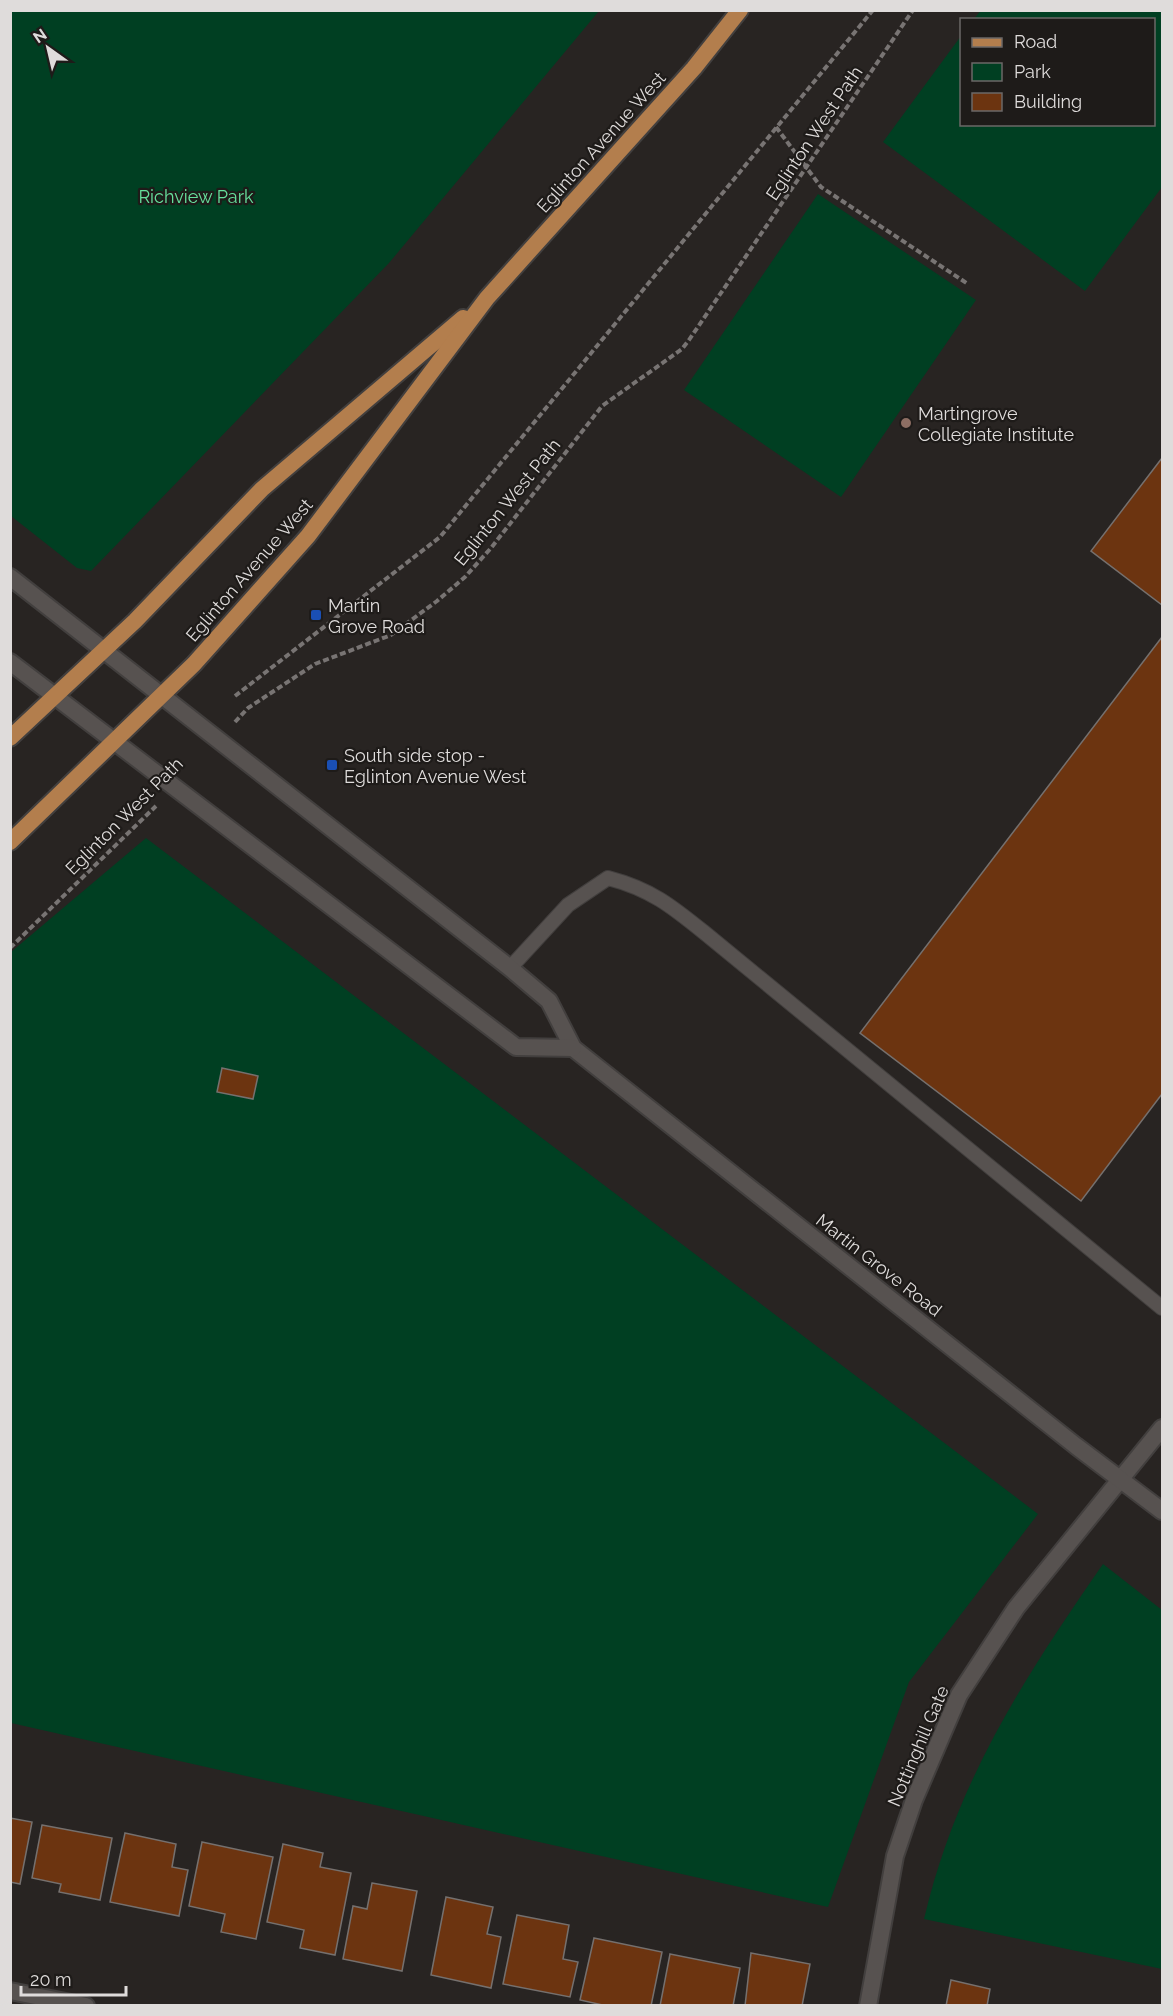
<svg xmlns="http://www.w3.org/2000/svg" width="1173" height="2016" font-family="Raleway,sans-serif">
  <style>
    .green { fill: #003f22 }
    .building { fill: #6c3410; stroke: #75706e; stroke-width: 1.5 }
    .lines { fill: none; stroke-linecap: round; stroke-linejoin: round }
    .service-casing { stroke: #423f3e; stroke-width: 16 }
    .minor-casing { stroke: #423f3e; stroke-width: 20 }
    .secondary-casing { stroke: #423f3e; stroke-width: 20 }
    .primary-casing { stroke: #423f3e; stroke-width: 20 }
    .path { stroke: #787473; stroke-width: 4; stroke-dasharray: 6 3; stroke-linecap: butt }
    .service { stroke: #575250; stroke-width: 14 }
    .minor { stroke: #575250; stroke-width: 16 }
    .secondary { stroke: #575250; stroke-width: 16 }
    .primary { stroke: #b37e4d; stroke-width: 16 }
    .education-dot { fill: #8d6e63; stroke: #1e1b19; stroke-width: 2 }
    .transit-dot { fill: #1a4fb4; stroke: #1e1b19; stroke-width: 2 }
    .labels { text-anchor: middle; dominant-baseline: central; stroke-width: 4.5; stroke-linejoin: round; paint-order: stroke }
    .street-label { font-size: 18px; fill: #dfdcdb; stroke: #1e1b19 }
    .park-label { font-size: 18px; fill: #67e09d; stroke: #1e1b19 }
    .poi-label { font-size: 18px; fill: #dfdcdb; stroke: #1e1b19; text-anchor: start }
  </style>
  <rect width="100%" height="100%" fill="#282422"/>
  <g class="green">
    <polygon points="981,10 1162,11 1162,187 1085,291 883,142 961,36 962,124 1154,124 1154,20 974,19"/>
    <polygon points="10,11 11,10 599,11 389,263 91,571 77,568 11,516"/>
    <polygon points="818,194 976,300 841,497 684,390"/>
    <polygon points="146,838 1038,1514 909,1682 828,1907 11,1723 11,952"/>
    <path d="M1103,1564L1162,1610V1969L924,1919C956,1782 1024,1678 1103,1564Z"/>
  </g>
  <g class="building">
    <polygon points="1162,458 1162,605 1091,551"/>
    <polygon points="1162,637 1162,1094 1081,1201 860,1033"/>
    <polygon points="222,1068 258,1076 253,1099 217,1092"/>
    <polygon points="10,1818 32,1822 20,1884 10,1882"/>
    <polygon points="42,1825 112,1838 100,1900 59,1892 61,1884 32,1878"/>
    <polygon points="125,1833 176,1844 172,1867 188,1870 179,1916 110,1902"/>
    <polygon points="202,1842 273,1857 256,1939 221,1932 225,1914 189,1906"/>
    <polygon points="283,1844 323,1853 320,1867 351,1873 335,1955 300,1948 304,1930 267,1922"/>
    <polygon points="372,1883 417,1891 402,1971 343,1959 353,1906 367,1909"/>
    <polygon points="446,1897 493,1907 487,1934 501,1937 491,1988 431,1975"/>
    <polygon points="517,1915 569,1925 563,1959 578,1962 570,1997 503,1984"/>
    <polygon points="594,1938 662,1952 651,2006 607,2006 580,2000"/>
    <polygon points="751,1953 810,1964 802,2006 745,2006"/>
    <polygon points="670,1954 740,1968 733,2006 660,2006"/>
    <polygon points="951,1980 990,1989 987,2006 946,2006"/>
  </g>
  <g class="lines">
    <g class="service-casing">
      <path id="service" d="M510,968L568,905L608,878C654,890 675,909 711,938L1162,1308"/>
    </g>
    <g class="minor-casing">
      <g id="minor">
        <polyline points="10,1991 86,2006"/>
        <polyline points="868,2006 895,1856 914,1800 959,1695 1016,1608 1162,1428"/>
      </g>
    </g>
    <g class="secondary-casing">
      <g id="secondary">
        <polyline points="10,577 510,968 549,1001 573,1048 1076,1446 1162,1511"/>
        <polyline points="10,662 516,1047 573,1048"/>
      </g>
    </g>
    <g class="primary-casing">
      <g id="primary">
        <polyline points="10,738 135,621 262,489 463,318"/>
        <polyline points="10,842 194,664 308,536 487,298 694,68 740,10"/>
      </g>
    </g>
    <g class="path">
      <polyline points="776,127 821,187 968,284"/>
      <polyline points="235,696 440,537 873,10"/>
      <polyline points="235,722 248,708 315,664 391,635 437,601 465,577 491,548 602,406 682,349 689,340 913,10"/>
      <polyline points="10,948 156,806"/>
    </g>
    <use href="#service" class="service"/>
    <use href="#minor" class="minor"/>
    <use href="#secondary" class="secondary"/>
    <use href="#primary" class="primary"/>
  </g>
  <circle class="education-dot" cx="906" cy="423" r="6"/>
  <g class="transit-dot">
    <rect x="310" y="609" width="12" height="12" rx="3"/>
    <rect x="326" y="759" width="12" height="12" rx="3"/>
  </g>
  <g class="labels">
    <g class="street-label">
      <text transform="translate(814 133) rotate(-56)">Eglinton West Path</text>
      <text transform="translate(601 142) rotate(-48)">Eglinton Avenue West</text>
      <text transform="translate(507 502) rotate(-51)">Eglinton West Path</text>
      <text transform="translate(249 570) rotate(-49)">Eglinton Avenue West</text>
      <text transform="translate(124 816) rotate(-45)">Eglinton West Path</text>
      <text transform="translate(879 1265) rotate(38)">Martin Grove Road</text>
      <text transform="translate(918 1746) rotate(-67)">Nottinghill Gate</text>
    </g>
    <g class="park-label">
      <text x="196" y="196">Richview Park</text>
    </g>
    <g class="poi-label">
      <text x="918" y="413">Martingrove<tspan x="918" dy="21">Collegiate Institute</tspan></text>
      <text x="328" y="605">Martin<tspan x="328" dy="21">Grove Road</tspan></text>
      <text x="344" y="755">South side stop -<tspan x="344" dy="21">Eglinton Avenue West</tspan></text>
    </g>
  </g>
  <rect width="1173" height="2016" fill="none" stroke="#dfdcdb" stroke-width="24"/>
  <rect x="960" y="18" width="195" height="108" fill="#1e1b19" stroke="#6b6867" stroke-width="1.5"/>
  <rect x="972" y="38" width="30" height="9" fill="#b37e4d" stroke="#6b6867" stroke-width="1.5"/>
  <text x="1014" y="48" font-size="18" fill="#dfdcdb">Road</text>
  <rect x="972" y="63" width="30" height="18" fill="#003f22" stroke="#6b6867" stroke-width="1.5"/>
  <text x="1014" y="78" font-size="18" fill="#dfdcdb">Park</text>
  <rect x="972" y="93" width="30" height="18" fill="#6c3410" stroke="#6b6867" stroke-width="1.5"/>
  <text x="1014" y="108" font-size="18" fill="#dfdcdb">Building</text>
  <g transform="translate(48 48) rotate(326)" stroke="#1e1b19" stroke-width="4.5" paint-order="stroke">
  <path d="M0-4.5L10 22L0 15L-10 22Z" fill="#dfdcdb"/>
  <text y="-9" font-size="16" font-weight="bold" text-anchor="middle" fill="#dfdcdb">N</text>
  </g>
  <path d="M21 1986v9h105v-9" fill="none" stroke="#dfdcdb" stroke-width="3"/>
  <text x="30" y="1986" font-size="18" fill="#dfdcdb" stroke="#1e1b19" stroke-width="4.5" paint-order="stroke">20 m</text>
</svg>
